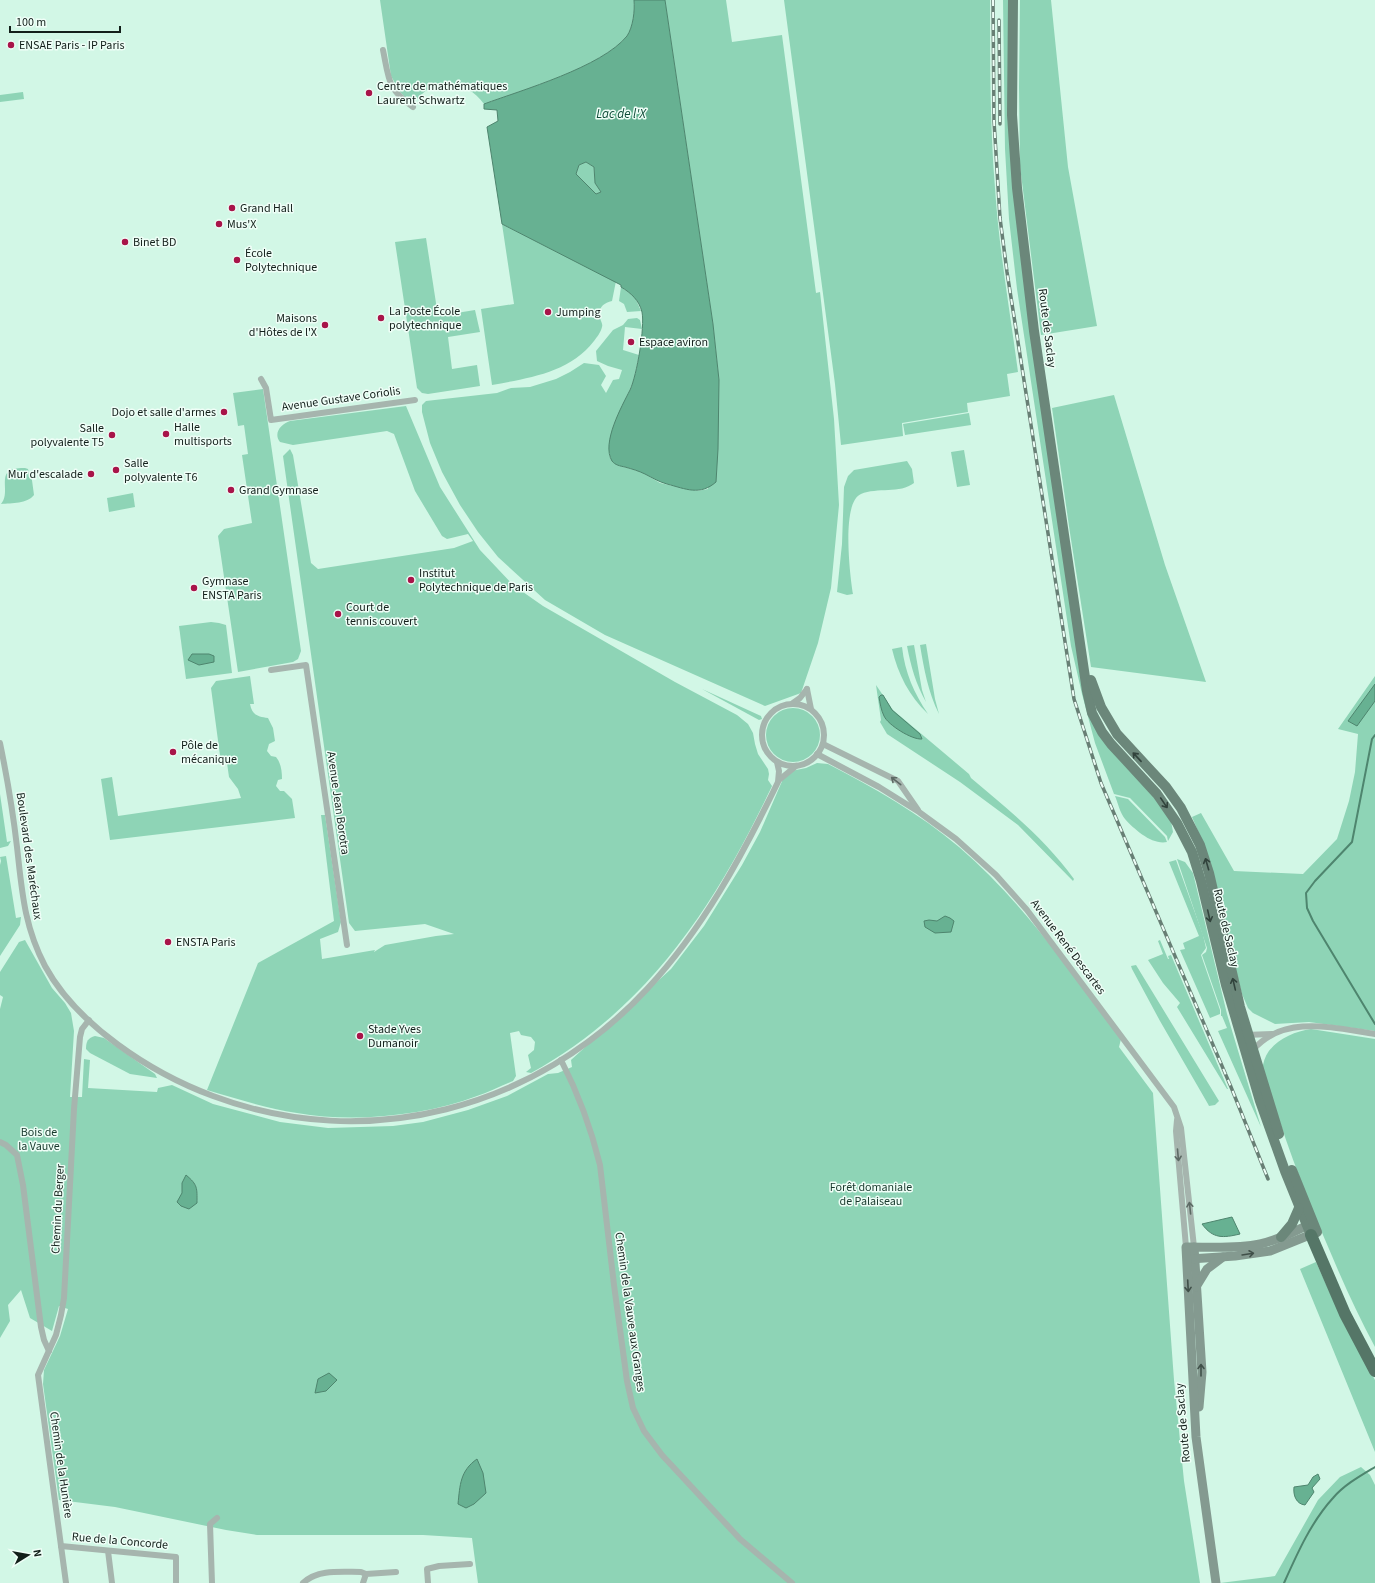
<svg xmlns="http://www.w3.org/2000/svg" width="1375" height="1583" font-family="'Source Sans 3',sans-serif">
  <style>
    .green { fill: #8ed4b6 }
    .water { fill: #67b192; stroke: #4e856e; fill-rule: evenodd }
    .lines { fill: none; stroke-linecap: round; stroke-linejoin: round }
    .stream { stroke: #4e856e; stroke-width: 2 }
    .street { stroke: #a6b5ae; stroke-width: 6 }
    .secondary { stroke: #849a90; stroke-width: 9 }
    .primary { stroke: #6b877a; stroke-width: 10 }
    .highway { stroke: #557667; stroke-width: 12 }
    .rail-casing { stroke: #687f75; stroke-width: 3.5 }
    .rail { stroke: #effef7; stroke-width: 2; stroke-dasharray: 6; stroke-linecap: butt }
    .oneway { stroke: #31433c }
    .oneway2 { stroke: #5c6a64 }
    .oneway3 { stroke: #405049 }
    .poi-dot { fill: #a81449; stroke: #effef7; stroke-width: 1.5 }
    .labels { text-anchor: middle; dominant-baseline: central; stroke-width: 3; stroke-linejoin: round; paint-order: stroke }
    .poi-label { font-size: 12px; fill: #121f1a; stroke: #effef7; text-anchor: start }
    .street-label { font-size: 12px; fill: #121f1a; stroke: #effef7 }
    .park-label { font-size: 12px; fill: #17392c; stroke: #effef7 }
    .water-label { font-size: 13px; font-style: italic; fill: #0f4c38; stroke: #effef7 }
  </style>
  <rect width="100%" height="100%" fill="#d2f7e6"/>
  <g class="green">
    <path d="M380,0H634C635,11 633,27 627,36C602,67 522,90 484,104C473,89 453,78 434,86C426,89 420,96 414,102L407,99L400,92L391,76Z"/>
    <polygon points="665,0 726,0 732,42 782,35 816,293 820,292 834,419 839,505 831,588 818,643 801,693 765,706 605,635 545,600 498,557 478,532 460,505 442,472 430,443 422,412 422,405 426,401 497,393 511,388 530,387 556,379 570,372 584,363 599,365 606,376 601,385 606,393 613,380 619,379 622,370 608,366 597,361 596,351 613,330 623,325 628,319 637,318 640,320 642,329 625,327 623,350 639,355 634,379 610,440 609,455 611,459 618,465 644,473 660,483 697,491 708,489 719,380 713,324"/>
    <path d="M784,0H990C990,63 990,126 995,188C999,250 1010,311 1018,372L1007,374L1010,396L967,403L968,412L902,423L903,436L841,445L835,384Z"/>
    <polygon points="1003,0 1009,0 1009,140 1092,716 1159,801 1171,821 1173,832 1168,841 1167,836 1130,798 1114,794 1095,743 1082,694 1071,646 1017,289 1009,219 1005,149"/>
    <polygon points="1020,0 1051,0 1068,167 1097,326 1041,335 1020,166 1019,87"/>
    <polygon points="23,92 24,99 0,102 0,95"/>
    <polygon points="586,162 594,167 595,183 601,192 596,194 576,174 579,165"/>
    <path d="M502,224L616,281L612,301C603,303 598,308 600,318C601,322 603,324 602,327C601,332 597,337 594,341C569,373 529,378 492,385L481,309L514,304Z"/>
    <polygon points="426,238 438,316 475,310 480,332 448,337 452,369 477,365 480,386 428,394 422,393 417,388 395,242"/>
    <polygon points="621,287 635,297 641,311 627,312 624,304 619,301"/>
    <polygon points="263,389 301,651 298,659 293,662 238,672 218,536 224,529 252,523 242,455 248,454 244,425 238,426 233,393"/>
    <polygon points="1114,395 1165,565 1206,682 1091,667 1070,533 1052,408"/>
    <path d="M406,406L440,487L480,550L513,585L543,606L675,682L737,715L748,724L753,733L755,744L758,754L768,769L769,774L768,780L772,786C716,904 649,1008 531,1073L526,1072L531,1068L528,1055L534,1050L535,1042L531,1037L521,1035L519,1031L510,1033L516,1076L513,1081C501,1086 489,1092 477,1096C424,1116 353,1123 297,1113C266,1108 237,1099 207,1090L258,963L334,921L321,815H325L341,922L338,932L320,939L322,959L375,950L374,952L385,945L436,936L454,934L425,924L355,931L349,923L283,456L290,449L293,455L311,563L318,569L454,548L473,541L468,534L447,539L442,536L415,491L394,434L387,431L293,445L280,442C273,433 281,424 290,421Z"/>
    <polygon points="969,413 971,425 905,435 903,424"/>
    <polygon points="964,450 970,485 957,487 951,452"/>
    <path d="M907,461L912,469L914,483C900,494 877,487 861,494C841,502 850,576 853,594L847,595L837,592L842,544L844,487L848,476L854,470Z"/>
    <path d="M25,468L28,469L29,473H31L34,495C27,504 12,503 1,504C10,494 0,478 9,471C13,468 20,468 25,468Z"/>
    <polygon points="133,493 135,507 109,512 107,498"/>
    <polygon points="211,622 219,623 226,625 232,673 186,679 179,626"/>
    <path d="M926,644L935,699L939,714C928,692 924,669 920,645Z"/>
    <path d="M914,645L922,690L926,702C916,684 911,667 907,646Z"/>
    <path d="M902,647C905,673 914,693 928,714C909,696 898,674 892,649Z"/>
    <path d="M250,676L254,704H250C252,715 258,717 268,718L273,728L275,741L269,744L267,751L271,756L276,757C281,763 282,771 282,779L278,780L276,786L280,791H284L292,799L295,818L110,840L101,779L112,777L118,816L241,798L238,789L229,777L227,763H221L211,688L216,681Z"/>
    <polygon points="1375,676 1375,1031 1309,1022 1275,1024 1253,1013 1248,1008 1242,994 1204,845 1192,817 1201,813 1234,871 1303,874 1337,839 1349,801 1355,772 1358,734 1338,729"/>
    <path d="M876,685L893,710L969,774L971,778C1008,809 1046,840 1074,879L1073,881L1018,825L960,782L887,734L880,722L881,720Z"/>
    <polygon points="702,689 761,716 762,719 759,720"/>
    <circle cx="793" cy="735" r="27"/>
    <path d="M817,763L828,764C874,788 919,813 959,847C1023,902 1071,972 1121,1039L1119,1047L1153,1093L1174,1380L1184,1481L1200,1583H478L472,1538L423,1535H257L226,1530L115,1507L59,1500L43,1384L44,1370L60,1336L68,1309L59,1306L52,1331L30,1318L21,1290L8,1305L10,1321L0,1338V1009L3,997L0,995V972L19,942L25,940L52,988L65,1003L71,1013L74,1031L70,1097H82L84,1059L90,1060L88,1088L157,1092L158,1088L172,1085L213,1104L280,1122L328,1128L393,1126L423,1122L468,1110L507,1096L548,1074L558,1073L572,1067L571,1060L671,969L704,926L742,865L760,832L783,779L791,771L806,768Z"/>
    <polygon points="0,794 7,842 11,841 8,846 0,848"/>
    <path d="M1115,796L1128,799L1165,837L1167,842C1152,845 1135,830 1125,819C1120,813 1118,803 1115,796Z"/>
    <polygon points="6,856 16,918 21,917 20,925 0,956 0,865 1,861 0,857"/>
    <polygon points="1177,859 1185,862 1193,873 1227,1014 1261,1127 1218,1031 1227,1028 1222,1016 1221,1016 1221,1010 1202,955 1206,952 1207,948"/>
    <polygon points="1176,860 1203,935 1206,948 1201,955 1220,1010 1220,1014 1210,1018 1180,950 1185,949 1183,943 1199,936 1169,862"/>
    <polygon points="1160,940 1168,959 1169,959 1168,956 1171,955 1228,1089 1227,1089 1177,1007 1180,1003 1163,983 1148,960 1163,954 1158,941"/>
    <polygon points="1136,965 1219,1101 1215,1105 1209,1106 1208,1104 1160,1021 1132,969 1131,966"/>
    <path d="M1311,1029L1375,1039V1347C1359,1317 1345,1287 1332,1256C1310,1205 1289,1153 1273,1100C1270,1092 1262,1072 1263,1065C1267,1043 1291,1032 1311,1029Z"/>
    <path d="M95,1036L104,1038L155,1074L157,1078L130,1074L90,1053L86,1049C86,1041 88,1038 95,1036Z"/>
    <polygon points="1316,1262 1344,1324 1375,1380 1375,1452 1300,1269"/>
    <polygon points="1361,1467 1370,1475 1375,1485 1375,1583 1220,1583 1275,1576 1318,1500 1340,1477"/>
  </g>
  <g class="water">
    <path d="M634,0H665L713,324L719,380L718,449L716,482C700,496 686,489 667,484C659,482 653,478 645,474C639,471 632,469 625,467C620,466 615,465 612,461C601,443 622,406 630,390C637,375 645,327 642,312C639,300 631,293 621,287V285L502,224L487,127L498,121L497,110L484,109V104C522,90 602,67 627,36C633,27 635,11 634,0ZM586,162L594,167L595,183L601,192L596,194L576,174L579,165Z"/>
    <polygon points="192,654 209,654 214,656 214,662 199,665 188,660"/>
    <polygon points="1375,684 1375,701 1357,726 1348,721"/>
    <path d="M881,695H883L892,710L920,734L922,739C912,740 888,725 884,716C881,710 880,703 879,697Z"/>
    <polygon points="945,916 950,918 954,921 951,932 935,933 925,927 924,921 929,920 937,921"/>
    <path d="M186,1175C198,1185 197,1188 197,1203L189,1209L181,1206L177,1202L182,1193V1183Z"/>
    <path d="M1232,1217L1240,1234C1223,1238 1213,1239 1202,1224Z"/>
    <polygon points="329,1373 337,1380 326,1391 315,1393 318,1379"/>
    <path d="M477,1459L483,1473L486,1493L474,1504L466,1508L458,1504C460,1485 460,1471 477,1459Z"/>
    <path d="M1318,1474L1320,1479L1312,1488L1314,1492L1305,1505C1296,1504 1293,1495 1294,1487L1308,1485L1313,1477Z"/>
  </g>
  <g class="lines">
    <g class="stream">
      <polyline points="1375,735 1372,739 1352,842 1315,881 1306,893 1307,908 1313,921 1375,1024"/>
      <path d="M1284,1583C1297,1554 1311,1522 1333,1498C1344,1485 1360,1476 1375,1467"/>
    </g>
    <g class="street">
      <path d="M383,50C389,79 387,89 413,107"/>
      <polyline points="261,379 266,388 271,420 415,400"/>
      <polyline points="271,670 306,665 347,945"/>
      <polyline points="807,689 811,709"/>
      <polyline points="793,703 800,698 807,689"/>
      <circle cx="793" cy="735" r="31"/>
      <path d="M0,743C7,777 13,812 17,847C22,891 24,926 45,966C77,1025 151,1073 213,1096C367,1154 536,1109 647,989C703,929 742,856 778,782L779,771L777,762"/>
      <polyline points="823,744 898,781 918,810"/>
      <polyline points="817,754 879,787 919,812 956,839 996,875 1027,910 1174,1107 1181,1128 1194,1247"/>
      <polyline points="779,780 796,766"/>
      <polyline points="1245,1035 1272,1034"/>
      <path d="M1253,1050C1284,1014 1334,1028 1375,1034"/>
      <path d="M561,1060C578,1093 591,1128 600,1165L614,1285L627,1381L633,1408L644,1431L662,1455L740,1539L792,1583"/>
      <polyline points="1177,1120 1176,1131 1186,1247"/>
      <polyline points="0,1142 6,1145 17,1155 23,1185 41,1327 44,1340 49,1351"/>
      <polyline points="61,1546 176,1557 176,1583"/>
      <polyline points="108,1551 112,1583"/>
      <polyline points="66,1583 38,1375 56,1335 61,1315 64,1298 74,1109 80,1037 82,1029 89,1020"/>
      <polyline points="212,1583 210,1524 217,1518"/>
      <path d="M303,1583C318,1569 341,1572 361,1572L366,1574"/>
      <polyline points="363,1583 366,1574 396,1572"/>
      <polyline points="428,1583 427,1569 439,1566 470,1564"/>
    </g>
    <g class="secondary">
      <polyline points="1194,1247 1202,1372 1199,1407"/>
      <polyline points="1190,1259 1235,1256 1270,1251 1317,1232"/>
      <polyline points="1196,1287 1207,1269 1223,1257"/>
      <path d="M1216,1583L1196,1437L1186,1247C1210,1247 1236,1249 1260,1244C1278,1240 1296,1231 1312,1223"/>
    </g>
    <g class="primary">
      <polyline points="1013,0 1012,115 1017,188 1034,331 1087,691 1092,713 1102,732 1111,744 1157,794 1177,823 1192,852 1201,881 1226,985 1260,1101 1285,1171 1311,1235"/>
      <polyline points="1091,680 1101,707 1117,734 1166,787 1181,808 1200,845 1209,873 1240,1007 1279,1134"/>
      <polyline points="1292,1170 1317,1232"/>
      <polyline points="1281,1237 1292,1224 1299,1208"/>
    </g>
    <polyline class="highway" points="1311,1235 1345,1314 1375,1371"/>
    <g class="rail-casing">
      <g id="rail">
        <polyline points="993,0 994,121 1000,218 1007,272 1074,699 1101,783 1231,1087 1268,1179"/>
        <polyline points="999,20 1000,124"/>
      </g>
    </g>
    <use href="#rail" class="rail"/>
  </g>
  <defs><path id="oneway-shaft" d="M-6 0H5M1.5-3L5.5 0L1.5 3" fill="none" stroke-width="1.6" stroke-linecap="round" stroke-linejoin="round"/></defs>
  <g class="oneway">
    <use href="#oneway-shaft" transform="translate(1137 757) rotate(-133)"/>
    <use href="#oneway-shaft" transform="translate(1164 803) rotate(56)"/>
    <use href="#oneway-shaft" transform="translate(1207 864) rotate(-106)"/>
    <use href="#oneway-shaft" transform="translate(1209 916) rotate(77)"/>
    <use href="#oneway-shaft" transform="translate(1234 984) rotate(-103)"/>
  </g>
  <g class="oneway2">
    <use href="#oneway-shaft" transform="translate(896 781) rotate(-142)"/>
    <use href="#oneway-shaft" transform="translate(1178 1155) rotate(85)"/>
    <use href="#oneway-shaft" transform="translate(1190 1208) rotate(-96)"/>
  </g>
  <g class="oneway3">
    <use href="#oneway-shaft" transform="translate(1248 1254) rotate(-9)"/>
    <use href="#oneway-shaft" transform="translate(1188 1286) rotate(87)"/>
    <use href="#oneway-shaft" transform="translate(1201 1370) rotate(-90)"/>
  </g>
  <g class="poi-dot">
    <circle cx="11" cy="45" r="4"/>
    <circle cx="369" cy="93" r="4"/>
    <circle cx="232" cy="208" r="4"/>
    <circle cx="219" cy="224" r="4"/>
    <circle cx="125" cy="242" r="4"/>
    <circle cx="237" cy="260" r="4"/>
    <circle cx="548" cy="312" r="4"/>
    <circle cx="381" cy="318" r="4"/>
    <circle cx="325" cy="325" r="4"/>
    <circle cx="631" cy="342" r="4"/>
    <circle cx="224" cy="412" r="4"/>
    <circle cx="166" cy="434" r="4"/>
    <circle cx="112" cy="435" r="4"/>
    <circle cx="116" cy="470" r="4"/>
    <circle cx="91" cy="474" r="4"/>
    <circle cx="231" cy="490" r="4"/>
    <circle cx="411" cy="580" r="4"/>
    <circle cx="194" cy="588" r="4"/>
    <circle cx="338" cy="614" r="4"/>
    <circle cx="173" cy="752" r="4"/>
    <circle cx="168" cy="942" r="4"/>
    <circle cx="360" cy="1036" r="4"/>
  </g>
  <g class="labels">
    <g class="poi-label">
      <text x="19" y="45">ENSAE Paris - IP Paris</text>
      <text x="377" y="86">Centre de mathématiques<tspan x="377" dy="14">Laurent Schwartz</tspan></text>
      <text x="240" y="208">Grand Hall</text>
      <text x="227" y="224">Mus'X</text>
      <text x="133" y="242">Binet BD</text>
      <text x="245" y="253">École<tspan x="245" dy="14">Polytechnique</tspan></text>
      <text x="389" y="311">La Poste École<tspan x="389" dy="14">polytechnique</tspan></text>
      <text x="556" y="312">Jumping</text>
      <text x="317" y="318" text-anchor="end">Maisons<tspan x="317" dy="14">d'Hôtes de l'X</tspan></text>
      <text x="639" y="342">Espace aviron</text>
      <text x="216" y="412" text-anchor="end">Dojo et salle d'armes</text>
      <text x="174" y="427">Halle<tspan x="174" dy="14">multisports</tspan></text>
      <text x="104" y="428" text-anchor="end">Salle<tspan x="104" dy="14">polyvalente T5</tspan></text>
      <text x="124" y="463">Salle<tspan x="124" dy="14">polyvalente T6</tspan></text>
      <text x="83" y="474" text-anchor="end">Mur d'escalade</text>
      <text x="239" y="490">Grand Gymnase</text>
      <text x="419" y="573">Institut<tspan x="419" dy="14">Polytechnique de Paris</tspan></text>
      <text x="202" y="581">Gymnase<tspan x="202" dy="14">ENSTA Paris</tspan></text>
      <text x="346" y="607">Court de<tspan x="346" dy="14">tennis couvert</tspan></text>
      <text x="181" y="745">Pôle de<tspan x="181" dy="14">mécanique</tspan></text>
      <text x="176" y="942">ENSTA Paris</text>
      <text x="368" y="1029">Stade Yves<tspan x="368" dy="14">Dumanoir</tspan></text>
    </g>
    <g class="street-label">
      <text transform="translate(1047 328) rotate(83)">Route de Saclay</text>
      <text transform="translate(341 399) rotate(-8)">Avenue Gustave Coriolis</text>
      <text transform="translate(338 803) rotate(82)">Avenue Jean Borotra</text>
      <text transform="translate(29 856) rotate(82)">Boulevard des Maréchaux</text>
      <text transform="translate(1226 928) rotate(77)">Route de Saclay</text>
      <text transform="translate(1068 947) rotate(53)">Avenue René Descartes</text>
      <text transform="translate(58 1209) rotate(-87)">Chemin du Berger</text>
      <text transform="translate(630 1312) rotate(82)">Chemin de la Vauve aux Granges</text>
      <text transform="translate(1183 1423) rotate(-95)">Route de Saclay</text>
      <text transform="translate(61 1465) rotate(82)">Chemin de la Hunière</text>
      <text transform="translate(120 1541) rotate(5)">Rue de la Concorde</text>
    </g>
    <g class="park-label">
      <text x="39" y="1132">Bois de<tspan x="39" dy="14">la Vauve</tspan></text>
      <text x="871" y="1187">Forêt domaniale<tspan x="871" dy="14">de Palaiseau</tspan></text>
    </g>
    <g class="water-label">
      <text x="621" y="114">Lac de l'X</text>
    </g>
  </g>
  <g transform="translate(28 1555) rotate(79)" stroke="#effef7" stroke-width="3" paint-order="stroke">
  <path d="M0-3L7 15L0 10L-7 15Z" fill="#121f1a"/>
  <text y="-6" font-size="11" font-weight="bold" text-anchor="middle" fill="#121f1a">N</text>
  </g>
  <path d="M10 26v6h110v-6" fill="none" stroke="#121f1a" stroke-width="2"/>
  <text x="16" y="26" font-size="12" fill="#121f1a" stroke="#effef7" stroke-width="3" paint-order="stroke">100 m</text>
</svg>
